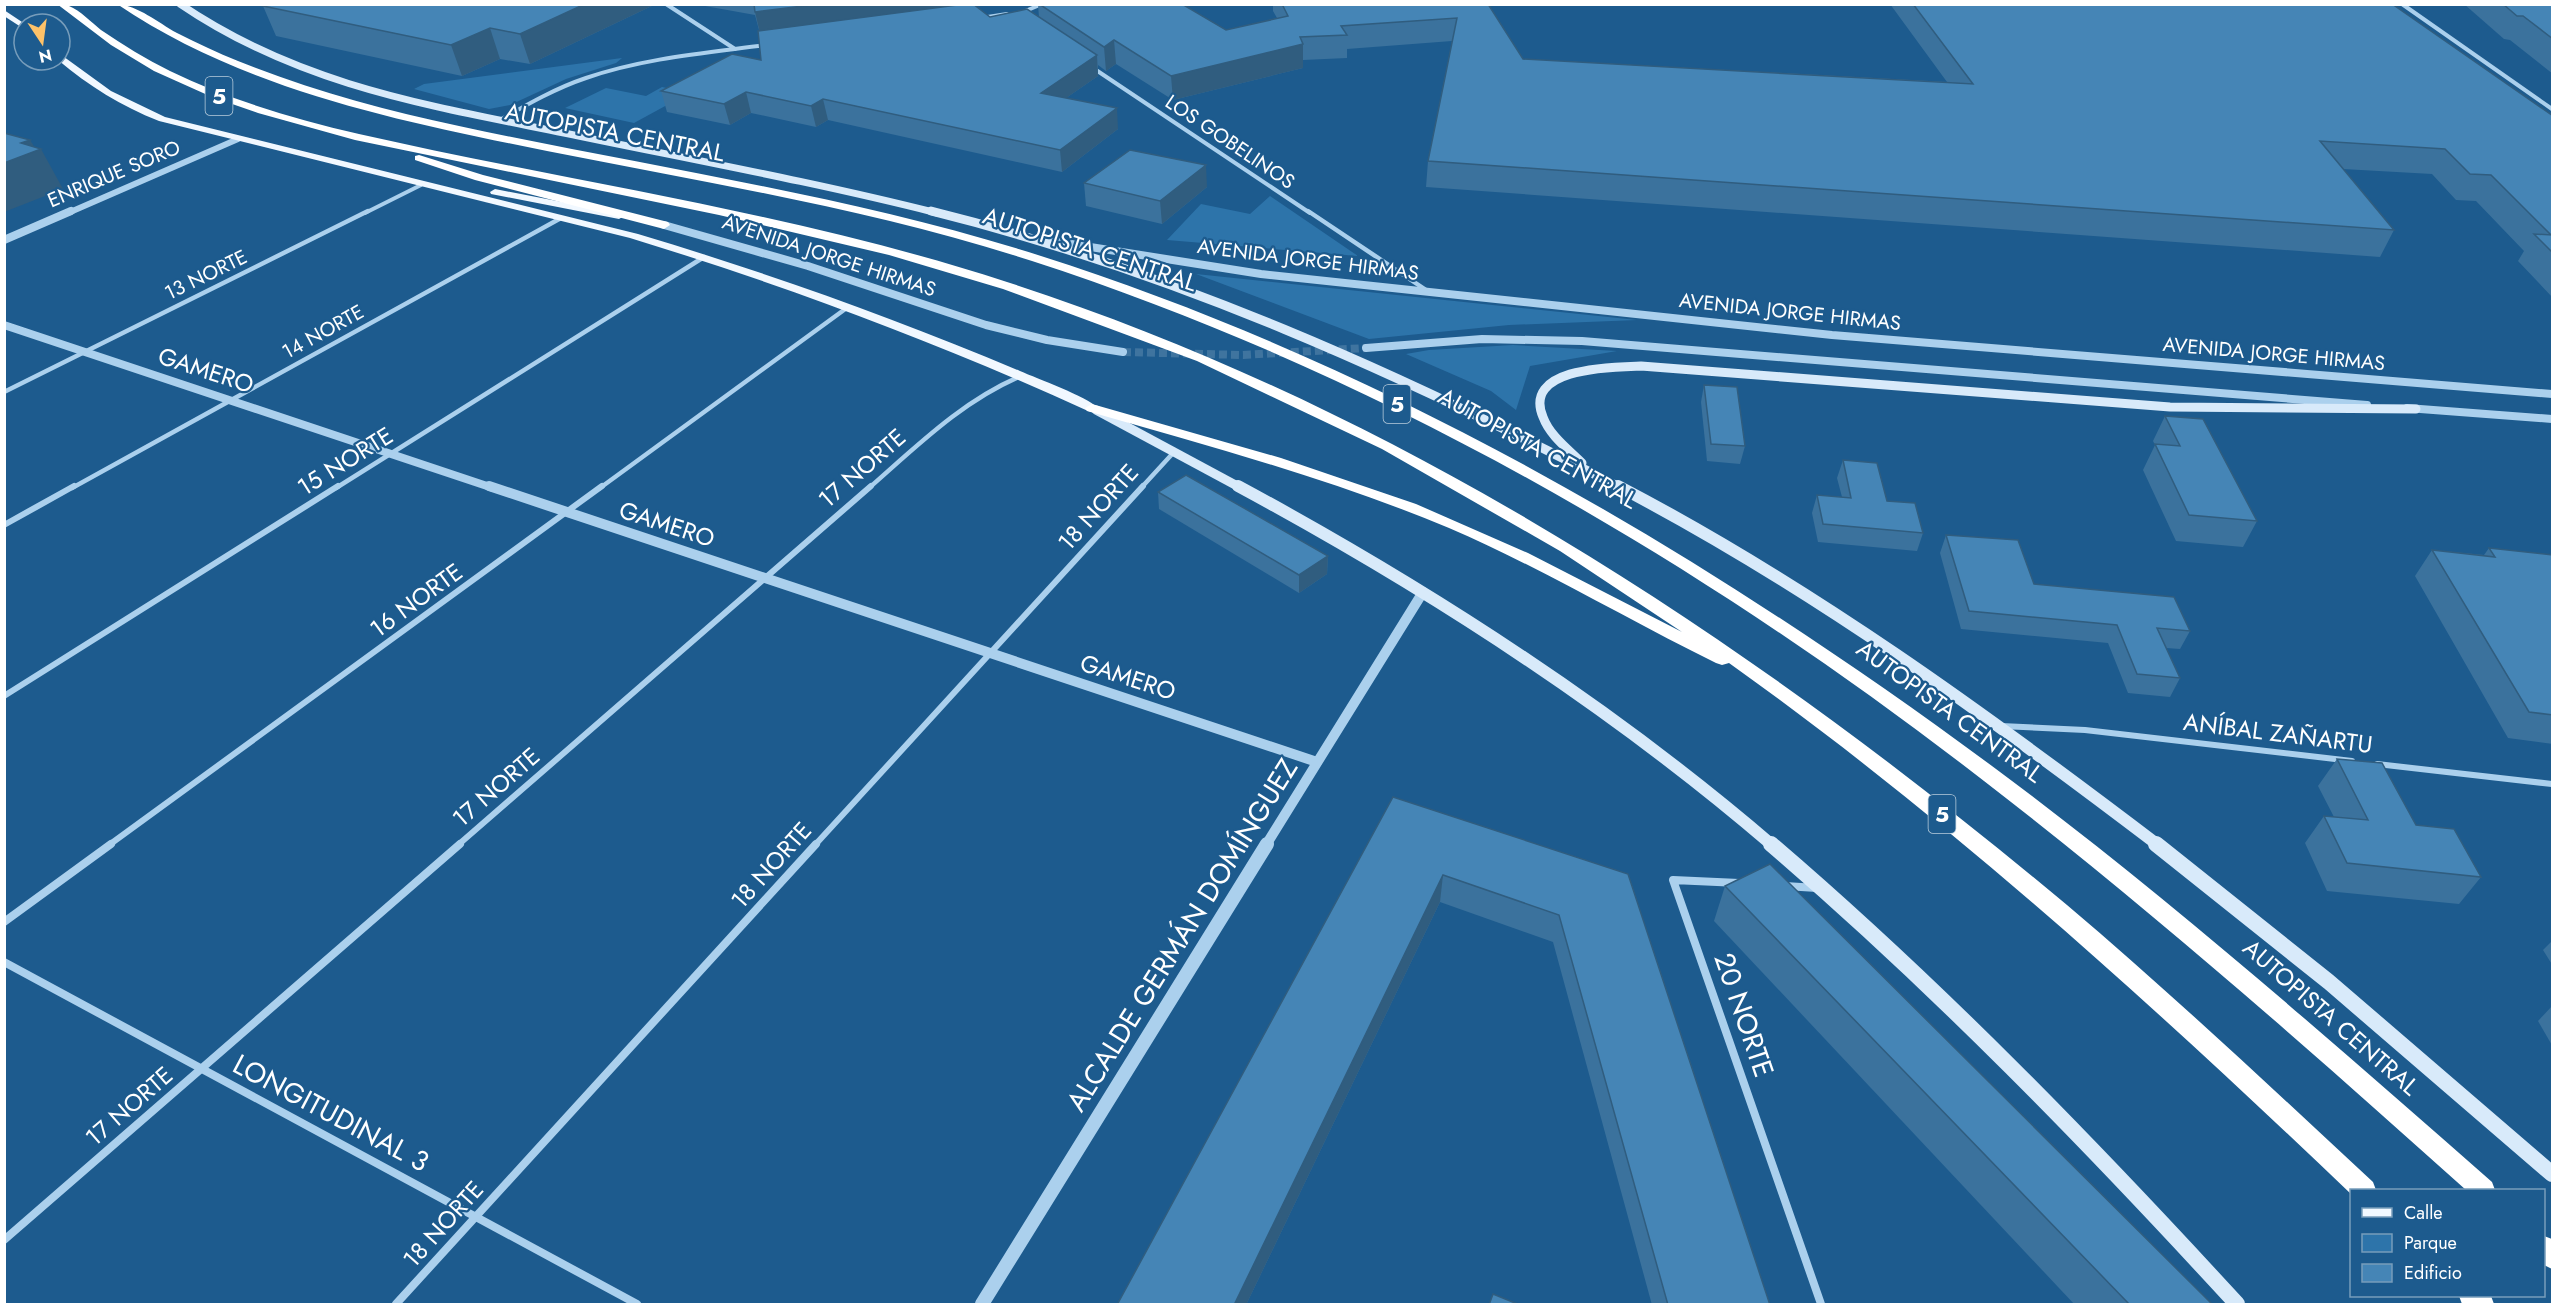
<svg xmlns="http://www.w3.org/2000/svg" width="2557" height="1309" font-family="Jost,sans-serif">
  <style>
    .green { fill: #2d74aa }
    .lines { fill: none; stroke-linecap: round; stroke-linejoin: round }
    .tertiary-tunnel { stroke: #3f749f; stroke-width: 8; stroke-dasharray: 8 4; stroke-linecap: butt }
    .minor-far3 { stroke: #abd0ed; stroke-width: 4 }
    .minor-far2 { stroke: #abd0ed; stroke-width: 4.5 }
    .minor-far1 { stroke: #abd0ed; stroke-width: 6 }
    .minor { stroke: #abd0ed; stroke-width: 8 }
    .tertiary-far3 { stroke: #abd0ed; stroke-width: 6 }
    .tertiary-far2 { stroke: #abd0ed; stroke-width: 8 }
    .tertiary-far1 { stroke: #abd0ed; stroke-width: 10 }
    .tertiary { stroke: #abd0ed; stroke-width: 14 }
    .secondary-far3 { stroke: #d8eafa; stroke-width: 7 }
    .secondary-far2 { stroke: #d8eafa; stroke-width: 9 }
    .secondary-far1 { stroke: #d8eafa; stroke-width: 12 }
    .secondary { stroke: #d8eafa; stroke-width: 16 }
    .primary { fill: #f1f8ff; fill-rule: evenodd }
    .motorway { fill: #fff; fill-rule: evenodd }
    .wall { fill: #3b729d }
    .shaded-wall { fill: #305d7f }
    .building { fill: #4585b6; stroke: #305d7f; stroke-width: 1.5 }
    .labels { text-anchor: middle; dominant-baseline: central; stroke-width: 4.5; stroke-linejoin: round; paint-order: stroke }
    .far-street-label { font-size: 20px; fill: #fff; stroke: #1d5b8e }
    .shield { fill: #1d5b8e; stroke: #bbcedd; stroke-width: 1.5 }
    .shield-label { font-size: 22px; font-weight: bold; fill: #fff }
    .street-label { font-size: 24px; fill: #fff; stroke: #1d5b8e }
    .near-street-label { font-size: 28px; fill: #fff; stroke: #1d5b8e }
  </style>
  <rect width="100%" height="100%" fill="#1d5b8e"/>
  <g class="green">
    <polygon points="622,58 616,63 566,79 510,105 489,109 414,89 424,84"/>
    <polygon points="662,87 689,93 634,123 565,108 606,88 646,96"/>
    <polygon points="1270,196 1358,256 1167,240 1201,204 1250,214"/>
    <polygon points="1196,274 1637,320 1509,325 1369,339"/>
    <polygon points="1513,345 1617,351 1530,366 1516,410 1491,391 1406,354 1429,350"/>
  </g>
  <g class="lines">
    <polyline class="tertiary-tunnel" points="1123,352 1243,355 1366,348"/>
    <g class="minor-far3">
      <polyline points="666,4 735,49"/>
      <polyline points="2402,4 2552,109"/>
      <polyline points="1023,12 1042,4"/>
      <polyline points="981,18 1007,14"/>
      <polyline points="1093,68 1310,213"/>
      <path d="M500,120C528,104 556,88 586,78C644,58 706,53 766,45"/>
      <polyline points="365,213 421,185"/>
    </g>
    <g class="minor-far2">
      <polyline points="1308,211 1426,290"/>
      <polyline points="4,392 368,211"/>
      <polyline points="72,488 561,218"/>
      <polyline points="336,488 704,257"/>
      <polyline points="600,488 848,307"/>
      <path d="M869,488C917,446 962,401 1021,376"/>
      <polyline points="1141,488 1174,452"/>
    </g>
    <g class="minor-far1">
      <polyline points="4,525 74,486"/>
      <polyline points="4,696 338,486"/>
      <polyline points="2001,726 2085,730 2352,761"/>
      <polyline points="2377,764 2552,784"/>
      <polyline points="109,845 602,486"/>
      <polyline points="458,845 871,486"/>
      <polyline points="815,845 1143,486"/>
    </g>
    <g class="minor">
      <polyline points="1739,883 1673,880 1821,1304"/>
      <polyline points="1785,886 1817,888"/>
      <polyline points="4,922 111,844"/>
      <polyline points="4,962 637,1304"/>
      <polyline points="4,1240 460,844"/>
      <polyline points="396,1304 816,844"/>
    </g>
    <polyline class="tertiary-far3" points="68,213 238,139"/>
    <g class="tertiary-far2">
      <polyline points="664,225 808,266 986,325 1047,340 1123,352"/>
      <polyline points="4,240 71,211"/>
      <polyline points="1046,240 1261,274 1832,335 2552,394"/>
      <polyline points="4,325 493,488"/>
      <polyline points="1366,348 1482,339 1582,341 2367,405"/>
      <polyline points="2407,408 2552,419"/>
    </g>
    <g class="tertiary-far1">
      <polyline points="489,486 1317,762"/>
      <polyline points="1266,845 1423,592"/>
    </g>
    <polyline class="tertiary" points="982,1304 1267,844"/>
    <path class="secondary-far3" d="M180,4C299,85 426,105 564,133C689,159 814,182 937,213"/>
    <g class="secondary-far2">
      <path d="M931,211C1173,271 1401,374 1621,488"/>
      <polyline points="1096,410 1241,488"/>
      <path d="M1582,463C1568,449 1550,436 1543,417C1522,367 1613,367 1641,366L2170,407L2416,409"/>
    </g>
    <g class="secondary-far1">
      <path d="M1238,486C1427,588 1609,705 1772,845"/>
      <path d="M1618,486C1810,586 1987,715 2158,845"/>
    </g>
    <g class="secondary">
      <path d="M1771,844C1937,986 2089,1143 2237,1304"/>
      <polyline points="2156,844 2329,982 2552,1174"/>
    </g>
    <g class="primary">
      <polygon points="4,10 25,24 24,29 4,16"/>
      <path d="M60,54L111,91L165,117L638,234C768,273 895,318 1020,371C1038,379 1086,396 1098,408L1092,412L1088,411C939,343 787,286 630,238L159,121C121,106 89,86 58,60Z"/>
      <polygon points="495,189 619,213 624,216 619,219 491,194 490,192"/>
    </g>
    <g class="motorway">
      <path d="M57,4C61,5 65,4 69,6C80,10 92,23 101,30C123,45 146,59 170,71C230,100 294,119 359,134C575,183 796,213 1007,282C1401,409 1751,641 2067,905C2172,994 2272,1088 2373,1182L2376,1190H2352V1195C2154,1006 1952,822 1729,663L1722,665L1716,663C1626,619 1540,567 1449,528C1332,479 1209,446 1087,411L1085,408L1092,404L1281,458L1416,504L1528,553L1682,632L1560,551L1382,449L1197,361L1003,289L889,255L719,215L355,140L258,113L212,97L154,71L111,45Z"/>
      <path d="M117,4C139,6 157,22 177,33C197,43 218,53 238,61C310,90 384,110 459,126C653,168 851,195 1041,256C1386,366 1701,551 1992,766C2166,895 2329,1039 2492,1182L2495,1190H2466C2309,1049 2151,910 1984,781C1698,559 1377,373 1032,261C874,210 709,183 547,151C399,121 244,90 117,4Z"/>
      <polygon points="419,155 483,175 668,222 670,225 664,229 475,180 415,160 415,156"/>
      <polygon points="2544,1236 2552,1239 2552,1269 2544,1265"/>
      <polygon points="2459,1296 2491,1296 2494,1304 2462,1304"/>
    </g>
  </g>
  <g class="wall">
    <polygon points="268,4 656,4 530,64 500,59 462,76 276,36 263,6"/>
    <polygon points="694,4 973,4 990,17 1039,18 1038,4 1226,30 1277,18 1273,11 1273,4 1488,4 1523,59 1947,82 1890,4 2392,4 2553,116 2553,298 2518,261 2524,251 2476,201 2456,200 2432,174 2343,169 2394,230 2380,257 1426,187 1428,161 1452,41 1347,49 1347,58 1303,60 1303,68 1173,100 1116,64 1106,71 1098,65 1098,76 1066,98 1118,129 1062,172 828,120 816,127 751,113 730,125 667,112 661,91 761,60 759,30 755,15"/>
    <polygon points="2464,4 2553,4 2553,74 2510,40 2504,39"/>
    <polygon points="1084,183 1207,187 1162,224 1086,206"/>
    <polygon points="1704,385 1745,446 1740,464 1707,461 1701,402"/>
    <polygon points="2165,416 2257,521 2243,547 2176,541 2143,470 2155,445 2153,441"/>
    <polygon points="1843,460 1887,501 1923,533 1917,551 1818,542 1812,513 1817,495 1842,497 1837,478"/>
    <polygon points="1158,492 1328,556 1327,574 1299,593 1159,509"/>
    <polygon points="1946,535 2034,584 2190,631 2180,649 2166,648 2180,678 2170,697 2128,693 2108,643 1961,629 1940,553"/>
    <polygon points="2489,548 2553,555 2553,744 2508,738 2415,576 2432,550 2484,555"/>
    <polygon points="2337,759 2416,825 2481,877 2459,904 2327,891 2305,843 2324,816 2334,817 2318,786"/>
    <polygon points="1393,797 1628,874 1770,1305 1652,1305 1553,942 1440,902 1246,1305 1117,1305"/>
    <polygon points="1725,886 2213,1305 2075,1305 1714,921"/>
    <polygon points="2553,940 2553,966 2543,950"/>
    <polygon points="2553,1005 2553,1047 2538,1021"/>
  </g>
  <g class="shaded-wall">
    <polygon points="585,4 656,4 530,64 520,34"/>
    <polygon points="819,4 964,4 762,42 755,12"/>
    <polygon points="490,28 500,59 462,76 451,45"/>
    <polygon points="1114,40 1116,64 1106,71 1104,47"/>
    <polygon points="1303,44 1303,68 1173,100 1171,76"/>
    <polygon points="1097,55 1098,76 1043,114 1041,93"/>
    <polygon points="746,92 751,113 730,125 724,104"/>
    <polygon points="823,99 828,120 816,127 811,106"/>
    <polygon points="1117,108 1118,129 1062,172 1060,150"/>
    <polygon points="30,140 37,151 41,149 63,189 4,212 4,163 21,143"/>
    <polygon points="1206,165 1207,187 1162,224 1160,201"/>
    <polygon points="1328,556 1327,574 1299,593 1299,575"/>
    <polygon points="1443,875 1440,902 1246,1305 1234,1305"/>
  </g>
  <g class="building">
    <polygon points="268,4 585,4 520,34 490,28 451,45 263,6"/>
    <polygon points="754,4 819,4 755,12"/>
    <polygon points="965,4 973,4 990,17 1027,9 1097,55 1041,93 1117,108 1060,150 823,99 811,106 746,92 724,104 661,91 732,54 761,60 758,31"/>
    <polygon points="1039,4 1182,4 1226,30 1288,16 1282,4 1488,4 1523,59 1973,84 1913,4 2392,4 2553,116 2553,253 2534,234 2551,235 2491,175 2470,174 2445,149 2320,141 2394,230 1428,161 1457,18 1341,26 1347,35 1300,37 1303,44 1171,76 1114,40 1104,47"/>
    <polygon points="2503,4 2553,4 2553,39 2523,16 2517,16"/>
    <polygon points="4,133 30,140 21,143 41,149 4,163"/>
    <polygon points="1130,150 1206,165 1160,201 1084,183"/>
    <polygon points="1704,385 1737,387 1745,446 1711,444"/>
    <polygon points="2165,416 2203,419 2257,521 2189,515 2155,444 2180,446"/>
    <polygon points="1843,460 1877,463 1887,501 1915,503 1923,533 1823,524 1817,495 1851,498"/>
    <polygon points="1186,475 1328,556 1299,575 1158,492"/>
    <polygon points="1946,535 2018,540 2034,584 2174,597 2190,631 2157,628 2180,678 2137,674 2117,625 1969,611"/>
    <polygon points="2489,548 2553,555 2553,715 2529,712 2432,550 2495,557"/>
    <polygon points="2337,759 2382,763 2416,825 2454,829 2481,877 2347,863 2324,816 2368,820"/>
    <polygon points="1393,797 1628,874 1770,1305 1668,1305 1559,915 1443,875 1234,1305 1117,1305"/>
    <polygon points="1770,864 2213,1305 2130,1305 1725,886"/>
    <polygon points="1493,1294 1520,1305 1489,1305"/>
  </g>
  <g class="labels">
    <g class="far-street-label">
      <text transform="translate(1230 142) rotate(34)">LOS GOBELINOS</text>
      <text transform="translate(114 174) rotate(-23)">ENRIQUE SORO</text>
      <text transform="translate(829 256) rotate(18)">AVENIDA JORGE HIRMAS</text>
      <text transform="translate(1308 260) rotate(7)">AVENIDA JORGE HIRMAS</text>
      <text transform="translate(206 275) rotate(-26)">13 NORTE</text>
      <text transform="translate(1790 312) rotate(6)">AVENIDA JORGE HIRMAS</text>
      <text transform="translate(323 332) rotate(-29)">14 NORTE</text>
      <text transform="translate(2274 354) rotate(5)">AVENIDA JORGE HIRMAS</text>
    </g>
    <g class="shield">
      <rect x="205.5" y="77" width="27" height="38" rx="4.5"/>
      <rect x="1383.5" y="385" width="27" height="38" rx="4.5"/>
      <rect x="1928.5" y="795" width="27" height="38" rx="4.5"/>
    </g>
    <g class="shield-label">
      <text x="219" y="96">5</text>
      <text x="1397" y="404">5</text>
      <text x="1942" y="814">5</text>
    </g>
    <g class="street-label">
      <text transform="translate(615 132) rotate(11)">AUTOPISTA CENTRAL</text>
      <text transform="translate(1090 249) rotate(18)">AUTOPISTA CENTRAL</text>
      <text transform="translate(206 370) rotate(18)">GAMERO</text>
      <text transform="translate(1538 448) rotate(29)">AUTOPISTA CENTRAL</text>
      <text transform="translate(345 461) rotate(-32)">15 NORTE</text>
      <text transform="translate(862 468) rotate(-41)">17 NORTE</text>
      <text transform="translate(1098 507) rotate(-48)">18 NORTE</text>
      <text transform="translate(667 524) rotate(18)">GAMERO</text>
      <text transform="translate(416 600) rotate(-36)">16 NORTE</text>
      <text transform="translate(1128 677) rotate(18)">GAMERO</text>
      <text transform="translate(1950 711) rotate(36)">AUTOPISTA CENTRAL</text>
      <text transform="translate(2278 733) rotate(7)">ANÍBAL ZAÑARTU</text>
      <text transform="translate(496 787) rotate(-41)">17 NORTE</text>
      <text transform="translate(771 865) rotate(-48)">18 NORTE</text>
      <text transform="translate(2331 1017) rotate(41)">AUTOPISTA CENTRAL</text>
      <text transform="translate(129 1106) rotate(-41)">17 NORTE</text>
      <text transform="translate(443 1224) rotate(-48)">18 NORTE</text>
    </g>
    <g class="near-street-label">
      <text transform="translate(1182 935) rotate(-58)">ALCALDE GERMÁN DOMÍNGUEZ</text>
      <text transform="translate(1744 1015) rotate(71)">20 NORTE</text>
      <text transform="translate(331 1113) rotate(28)">LONGITUDINAL 3</text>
    </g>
  </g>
  <rect width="2557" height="1309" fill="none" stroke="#ffffff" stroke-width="12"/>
  <rect x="2350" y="1189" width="195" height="108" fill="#1d5b8e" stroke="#779dbb" stroke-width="1.5"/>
  <rect x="2362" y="1208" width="30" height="9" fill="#f1f8ff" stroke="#779dbb" stroke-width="1.5"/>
  <text x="2404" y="1219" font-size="18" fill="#ffffff">Calle</text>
  <rect x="2362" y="1234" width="30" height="18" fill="#2d74aa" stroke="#779dbb" stroke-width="1.5"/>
  <text x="2404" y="1249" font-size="18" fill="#ffffff">Parque</text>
  <rect x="2362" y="1264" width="30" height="18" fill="#4585b6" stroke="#779dbb" stroke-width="1.5"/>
  <text x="2404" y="1279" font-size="18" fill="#ffffff">Edificio</text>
  <g transform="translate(42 42) rotate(167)"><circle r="28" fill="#1d5b8e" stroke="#779dbb" stroke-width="1.5"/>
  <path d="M0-4.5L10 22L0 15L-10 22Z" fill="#fdc269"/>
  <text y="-9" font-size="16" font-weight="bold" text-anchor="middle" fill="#ffffff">N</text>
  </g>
</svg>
